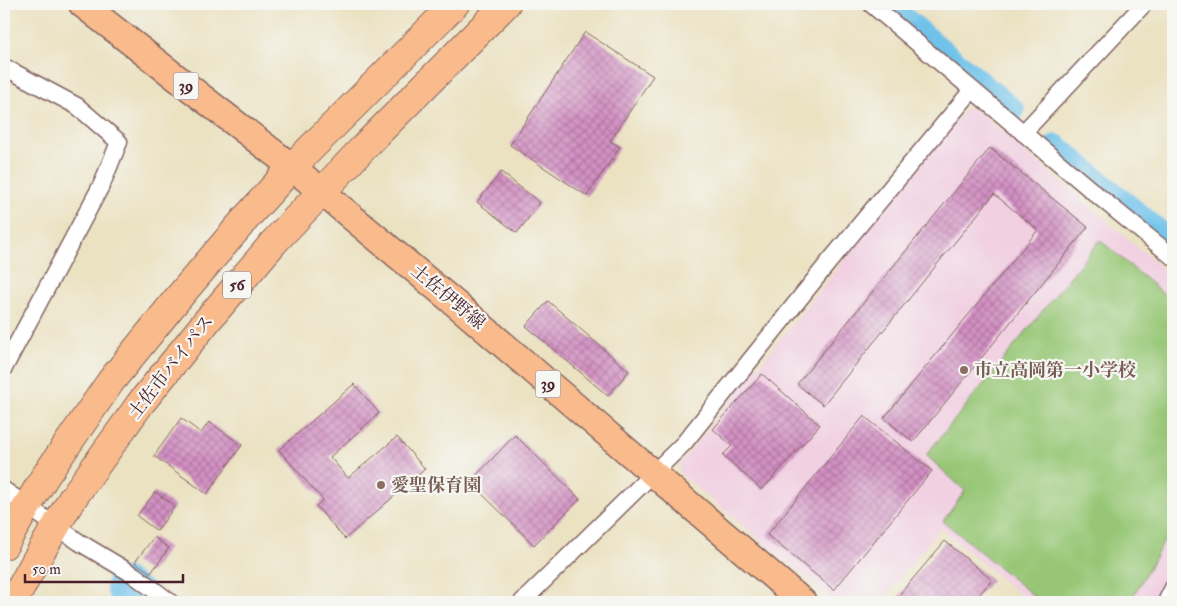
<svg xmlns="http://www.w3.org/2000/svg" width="1177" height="606" font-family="'IM FELL Double Pica','Noto Serif JP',serif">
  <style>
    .built { fill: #f1d0e2 }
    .green { fill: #97c776; stroke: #707350 }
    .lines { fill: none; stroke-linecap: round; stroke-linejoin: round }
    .canal { stroke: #6fc2eb; stroke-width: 22 }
    .river { stroke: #6fc2eb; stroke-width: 38 }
    .building { fill: url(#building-cross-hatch) }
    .minor-casing { stroke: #826360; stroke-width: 19 }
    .primary-casing { stroke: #826360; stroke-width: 29 }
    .trunk-casing { stroke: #826360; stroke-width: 30 }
    .minor { stroke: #fff; stroke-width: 16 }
    .primary { stroke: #fabb8c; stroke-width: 26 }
    .trunk { stroke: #fabb8c; stroke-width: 28 }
    .education-dot { fill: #8d6e63; stroke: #f6f6f2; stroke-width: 2 }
    .labels { text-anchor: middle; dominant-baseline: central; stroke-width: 4.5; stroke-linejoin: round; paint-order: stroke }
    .shield { fill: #f6f6f2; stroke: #7e6067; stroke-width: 1 }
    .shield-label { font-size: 16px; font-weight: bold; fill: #4a1f2b }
    .street-label { font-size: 18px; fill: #4a1f2b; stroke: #f6f6f2 }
    .education-label { font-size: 18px; font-weight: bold; fill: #785e54; stroke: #f6f6f2; text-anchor: start }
  </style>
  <defs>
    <pattern id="building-cross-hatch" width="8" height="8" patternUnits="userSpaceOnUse" patternTransform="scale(1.25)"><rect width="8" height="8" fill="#d391c4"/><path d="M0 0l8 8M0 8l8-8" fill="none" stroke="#ad769f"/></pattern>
  </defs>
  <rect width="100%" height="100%" fill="#f6f6f2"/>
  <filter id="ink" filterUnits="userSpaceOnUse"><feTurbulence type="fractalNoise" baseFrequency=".02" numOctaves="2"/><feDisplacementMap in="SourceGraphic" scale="10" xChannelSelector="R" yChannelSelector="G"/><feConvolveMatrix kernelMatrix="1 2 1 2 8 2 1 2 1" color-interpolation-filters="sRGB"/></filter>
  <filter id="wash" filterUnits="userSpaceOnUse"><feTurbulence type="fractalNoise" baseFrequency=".0096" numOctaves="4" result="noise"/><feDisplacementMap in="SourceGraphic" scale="20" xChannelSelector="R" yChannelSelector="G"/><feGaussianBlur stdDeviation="1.12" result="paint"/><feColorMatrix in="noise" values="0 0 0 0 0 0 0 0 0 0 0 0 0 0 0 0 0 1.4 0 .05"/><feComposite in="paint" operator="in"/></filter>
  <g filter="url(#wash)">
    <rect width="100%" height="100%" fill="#ebe2c2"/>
    <polygon class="built" points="974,108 1173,277 1173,569 1156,602 1029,602 940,528 881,602 836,602 679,473 680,463 966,109"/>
    <polygon class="green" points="1100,240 1173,302 1173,525 1130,602 1041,602 943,521 965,491 926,455"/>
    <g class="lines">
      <g class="canal">
        <polyline points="888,4 1014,110"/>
        <polyline points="1056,145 1173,242"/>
      </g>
      <polyline class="river" points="125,587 145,602"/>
    </g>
    <g id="blocks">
      <g class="building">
        <polygon points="585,32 653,76 610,141 620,147 587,196 510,145"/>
        <polygon points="990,148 1088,227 913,442 884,418 1038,230 994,194 823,405 797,384"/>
        <polygon points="501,172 540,203 517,233 477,202"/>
        <polygon points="548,301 629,371 608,396 526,326"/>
        <polygon points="762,374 820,425 762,490 723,455 732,446 713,429"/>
        <polygon points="354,384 379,413 330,457 348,478 397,437 425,469 345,539 316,506 323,500 279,450"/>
        <polygon points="864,416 932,471 834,590 767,535"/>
        <polygon points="181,418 201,433 209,422 242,445 207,494 154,456"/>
        <polygon points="515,435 580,499 534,545 470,482"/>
        <polygon points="155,492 175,506 157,531 137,516"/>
        <polygon points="154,537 169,548 151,573 135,562"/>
        <polygon points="945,541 992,580 973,602 893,602"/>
      </g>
    </g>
  </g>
  <g filter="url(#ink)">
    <use href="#blocks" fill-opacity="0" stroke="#826360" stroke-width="1"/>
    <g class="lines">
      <g class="minor-casing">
        <g id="minor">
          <polyline points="871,4 1097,195 1173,257"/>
          <polyline points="4,67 77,106 119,142 102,184 4,368"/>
          <polyline points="1023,133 1144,4"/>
          <polyline points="4,490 79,542 134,575 170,602"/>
          <polyline points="522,602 684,443 828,263 972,90"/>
          <polyline points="1166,602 1173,588"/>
        </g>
      </g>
      <g class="primary-casing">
        <polyline id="primary" points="82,4 191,89 292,167 463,310 803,602"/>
      </g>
      <g class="trunk-casing">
        <g id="trunk">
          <polyline points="4,545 44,478 111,381 178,298 247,217 292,167 455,4"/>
          <polyline points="13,602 36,560 72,499 140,404 206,322 275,241 367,144 506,4"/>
        </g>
      </g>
      <use href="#minor" class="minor"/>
      <use href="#primary" class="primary"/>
      <use href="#trunk" class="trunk"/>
    </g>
  </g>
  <g class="education-dot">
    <circle cx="964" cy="370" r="5"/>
    <circle cx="381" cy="485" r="5"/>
  </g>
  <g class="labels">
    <g class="shield">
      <rect x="173.5" y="72.5" width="25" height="27" rx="4"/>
      <rect x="223" y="271.5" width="28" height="27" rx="4"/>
      <rect x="535.5" y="370.5" width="25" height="27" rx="4"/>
    </g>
    <g class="shield-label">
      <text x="186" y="86">39</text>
      <text x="237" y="285">56</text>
      <text x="548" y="384">39</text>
    </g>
    <g class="street-label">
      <text transform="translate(448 297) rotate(40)">土佐伊野線</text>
      <text transform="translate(171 367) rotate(-52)">土佐市バイパス</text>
    </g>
    <g class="education-label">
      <text x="974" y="370">市立高岡第一小学校</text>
      <text x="391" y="485">愛聖保育園</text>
    </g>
  </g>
  <rect width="1177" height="606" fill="none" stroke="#f6f6f2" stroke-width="20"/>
  <path d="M25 574v8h158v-8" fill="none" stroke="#4a1f2b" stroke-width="2.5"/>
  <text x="32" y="574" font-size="15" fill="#4a1f2b" stroke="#f6f6f2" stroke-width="4" paint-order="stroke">50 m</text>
</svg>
